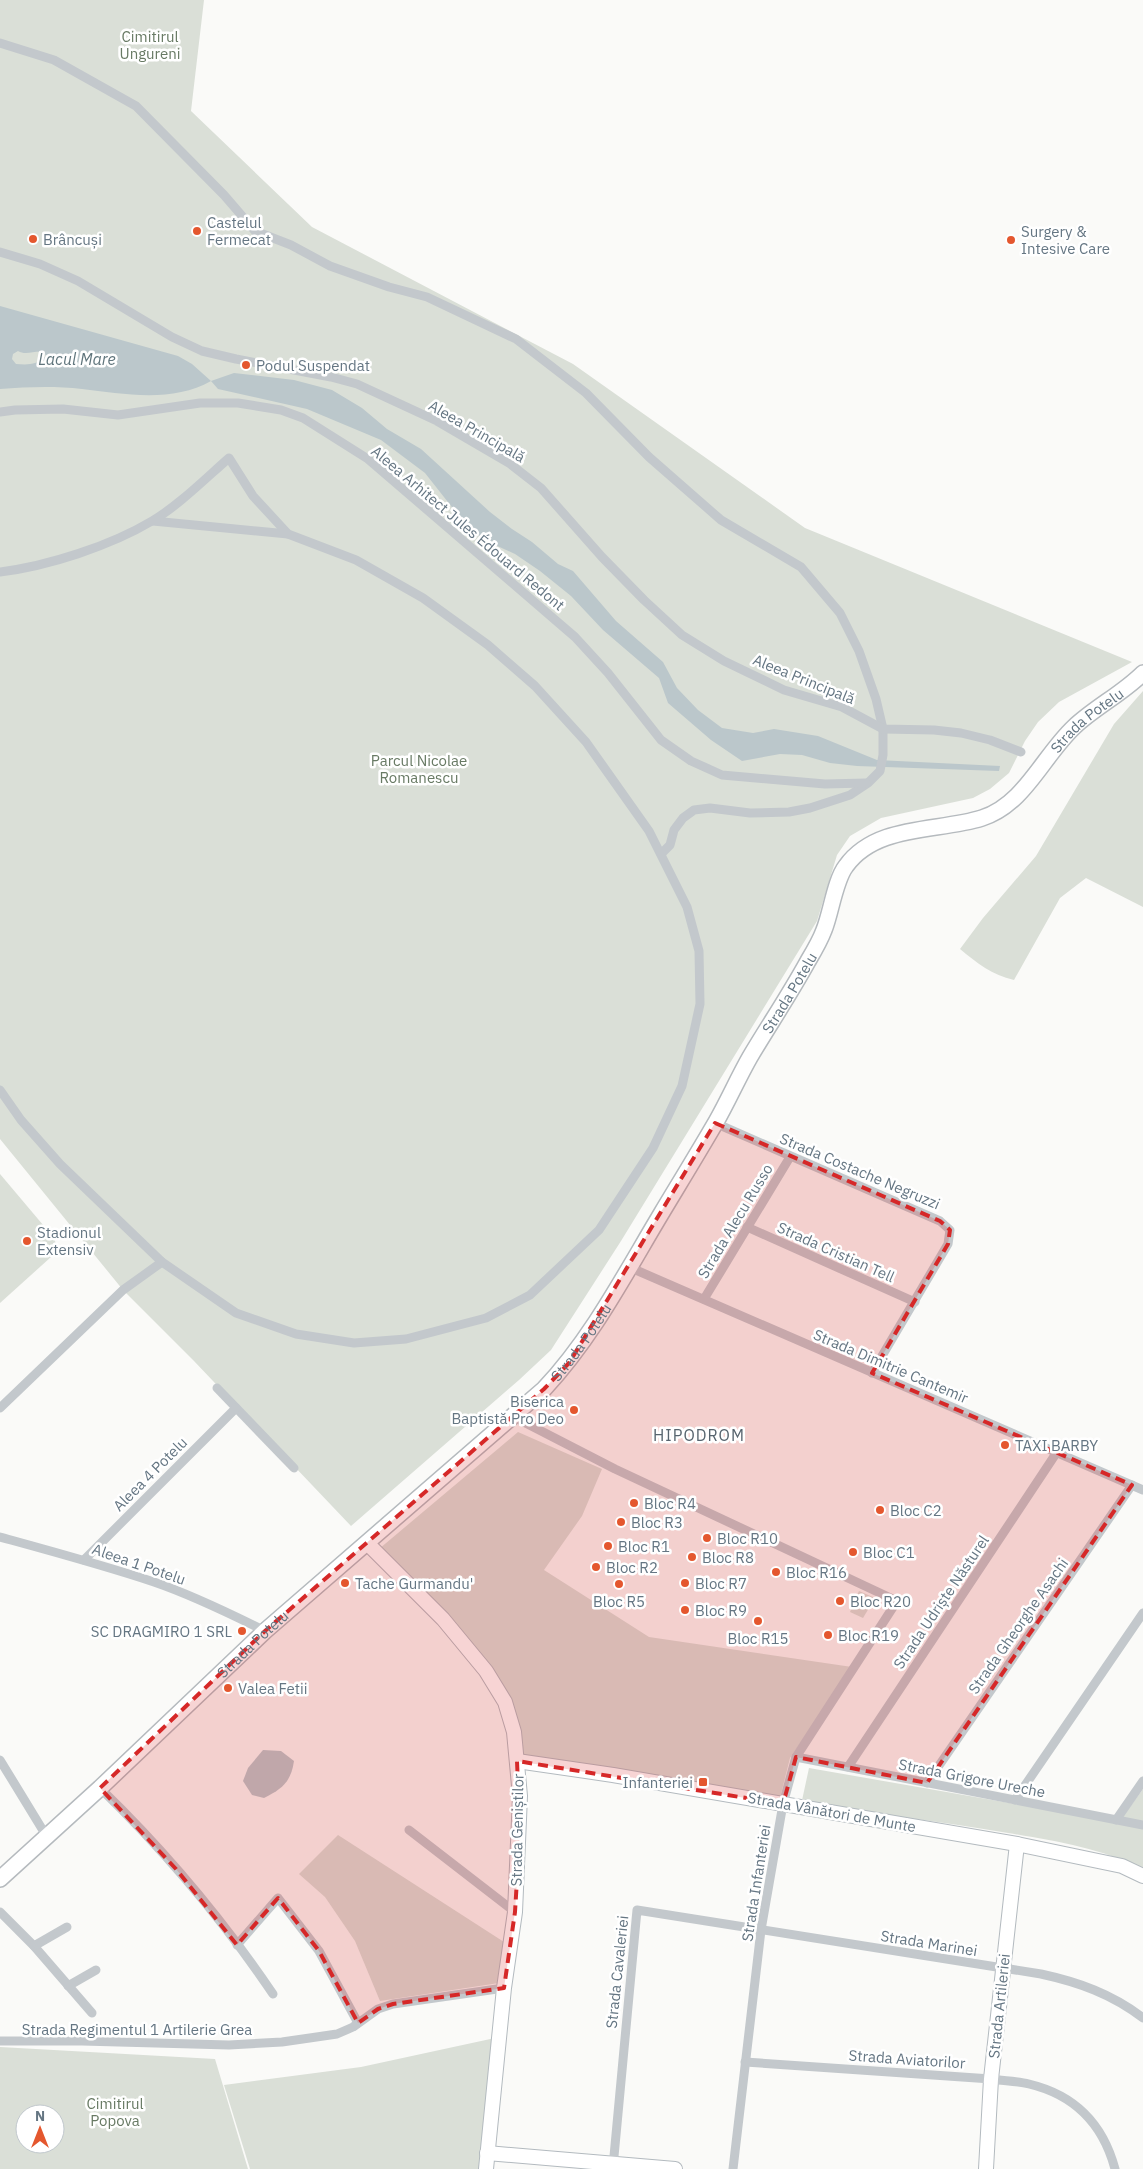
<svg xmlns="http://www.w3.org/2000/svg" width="1143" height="2169" font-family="'IBM Plex Sans',sans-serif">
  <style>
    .green { fill: #dadfd7; fill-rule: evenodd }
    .water { fill: #bbc7cb; fill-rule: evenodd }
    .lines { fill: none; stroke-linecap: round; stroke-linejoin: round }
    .secondary-casing { stroke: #b3babf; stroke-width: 16 }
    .primary-casing { stroke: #b5babe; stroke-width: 18 }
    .street { stroke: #c3c8cc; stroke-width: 9 }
    .secondary { stroke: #fff; stroke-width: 14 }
    .primary { stroke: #fff; stroke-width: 15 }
    .marked { fill: #d62828; fill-opacity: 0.2; stroke: #d62828; stroke-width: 4; stroke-dasharray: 10 6; stroke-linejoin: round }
    .poi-dot { fill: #e4572e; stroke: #fff; stroke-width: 2 }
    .labels { text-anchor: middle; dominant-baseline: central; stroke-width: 5; stroke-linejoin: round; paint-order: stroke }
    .park-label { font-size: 15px; fill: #687a64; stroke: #fff }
    .poi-label { font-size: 15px; fill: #657683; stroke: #fff; text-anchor: start }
    .street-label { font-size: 15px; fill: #657683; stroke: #fff }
    .water-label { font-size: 16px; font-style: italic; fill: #60757c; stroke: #fff }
    .neighbourhood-label { font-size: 16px; letter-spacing: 1px; fill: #57646e; stroke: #fff }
  </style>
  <rect width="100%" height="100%" fill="#fafaf8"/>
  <g class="green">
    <polygon points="0,0 204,0 191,111 312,227 573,364 805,528 1132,662 1059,702 1038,722 1025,741 1009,773 990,789 973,798 881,818 850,836 837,855 817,921 621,1241 551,1350 519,1380 351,1526 194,1361 123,1290 0,1139"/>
    <path d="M1143,691V907L1086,878L1060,898L1014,980C992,975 977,963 960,949L983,918L1036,856L1114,724Z"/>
    <polygon points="0,1174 54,1238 56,1244 51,1257 0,1303"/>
    <polygon points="518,1432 602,1469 582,1516 544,1570 649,1637 852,1667 790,1758 779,1802 524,1758 514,1710 503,1686 449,1615 379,1549"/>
    <polygon points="859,1591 875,1598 863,1618 850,1612"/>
    <path d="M809,1768L1119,1822L1143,1789V1869C1100,1848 1055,1841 1008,1833C939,1821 871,1813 801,1805Z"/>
    <polygon points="338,1835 504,1942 499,1983 380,2001 355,1941 325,1897 299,1874"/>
    <polygon points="495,2038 481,2169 250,2169 224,2085 361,2067"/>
    <path d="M0,2047L215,2059L248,2169H0ZM25,2114H55V2144H25Z"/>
  </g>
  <g class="water">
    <path d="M0,306L178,356L192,364L211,381L234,373L294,380L332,390L362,408L387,429L421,449L490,512L512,529L532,542L558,564L573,571L616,621L663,662L677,688L698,710L722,728L753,733L774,729L818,736L877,760L1000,766L999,771L857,766L830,763L802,755L780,754L742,761L711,740L668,703L659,678L603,630L571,596L540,571L515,554L482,539L455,511L425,473L381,440L307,409L218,389L211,381C173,403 123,394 82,389C55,386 27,387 0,389ZM18,351C26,356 35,350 44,352L46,356C37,365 28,365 16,364L12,359L13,354Z"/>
    <path d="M263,1750L281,1751L294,1761C291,1782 282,1789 264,1798L252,1795L243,1781L248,1768Z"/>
  </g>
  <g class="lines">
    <g class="secondary-casing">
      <g id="secondary">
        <polyline points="367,1543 443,1619 486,1671 505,1702 514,1732 520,1796 515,1912 504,1988 486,2169"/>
        <polyline points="517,1761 613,1775 1017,1844 1122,1866 1143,1876"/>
        <polyline points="487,2153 675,2169"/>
        <polyline points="986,2169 991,2079 1017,1844"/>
      </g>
    </g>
    <g class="primary-casing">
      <g id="primary">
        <path id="s1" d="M0,1879L100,1788L265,1631L544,1389C592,1338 625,1274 661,1214C679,1184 698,1153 716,1122C728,1101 738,1078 750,1057C769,1025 790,994 808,961C814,951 820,941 824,930C831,913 835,880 846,866C876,824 938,832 982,818C1024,805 1043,756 1074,727C1095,707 1122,694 1143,673"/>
      </g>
    </g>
    <g class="street">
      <polyline points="0,43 54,60 136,106 224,195 255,231 291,245 330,266 389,287 427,297 516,339 586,393 649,457 721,520 801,567 840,613 859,651 876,699 883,729 883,755 880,771 868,783 850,795 810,808 789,812 750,813 710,808 694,810 683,818 674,830 670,845 661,854"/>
      <polyline points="0,252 40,264 78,281 172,337 202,351 236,359 331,377 357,384 437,421 509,463 541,488 602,557 644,600 682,635 724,661 784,690 842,707 883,729 934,730 961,733 990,740 1021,752"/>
      <polyline points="0,412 15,410 63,409 118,415 200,403 238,403 281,410 303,418 368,459 575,637 608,673 661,740 691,761 722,775 825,784 866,783"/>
      <polyline points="153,521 288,534"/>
      <path d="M0,572C48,566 110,546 152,521C178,506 206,478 229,458L253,496L288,534L356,560L423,598L488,645L535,686L586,742L649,831L687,907L699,951L700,1004L682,1086L653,1148L599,1230L530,1295L486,1318L406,1339L354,1343L296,1334L236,1313L162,1262L60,1164L21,1120L0,1090"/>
      <polyline points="715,1123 940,1221 950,1230 948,1244 872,1373"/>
      <polyline points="747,1227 915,1302"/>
      <polyline points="629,1267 1143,1490"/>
      <polyline points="704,1299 790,1157"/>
      <polyline points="217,1388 294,1468"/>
      <polyline points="0,1408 123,1290 162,1262"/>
      <polyline points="512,1416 615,1469 897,1601 796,1757 783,1804 761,1930 733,2169"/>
      <path d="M0,1537C51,1551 103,1565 154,1582C192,1595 229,1613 265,1631"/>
      <polyline points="84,1560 236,1408"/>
      <polyline points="796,1757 1143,1825"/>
      <polyline points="0,1760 47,1837"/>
      <polyline points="848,1767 1057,1452"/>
      <polyline points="927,1783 1132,1485"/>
      <path d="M100,1788C164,1850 223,1920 273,1994"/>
      <polyline points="1015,1800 1143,1613"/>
      <polyline points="1116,1820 1143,1781"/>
      <polyline points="409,1830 515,1912"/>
      <polyline points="0,1912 34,1946 92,2013"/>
      <polyline points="237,1945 278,1898 319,1951 358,2023"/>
      <polyline points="34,1946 67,1927"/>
      <polyline points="68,1986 96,1970"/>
      <polyline points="0,2041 82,2041 229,2045 282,2042 337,2034 353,2027 378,2009 393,2004 504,1988"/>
      <path d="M745,2062L991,2079C1003,2081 1017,2081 1029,2084C1075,2095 1103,2124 1115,2169"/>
      <path d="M613,2167L637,1910L1041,1974C1078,1982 1112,1994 1143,2018"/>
    </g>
    <use href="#secondary" class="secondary"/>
    <use href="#primary" class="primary"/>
  </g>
  <path class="marked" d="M715,1123L940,1221L950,1230L948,1244L872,1373L1132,1485L927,1783L796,1757L783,1804L517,1761L520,1830L515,1912L504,1988L393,2004L378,2009L358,2023L319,1951L278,1898L237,1945L176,1869L100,1788L265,1631L544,1389L569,1363Z"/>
  <g class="poi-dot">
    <circle cx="197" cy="231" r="5"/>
    <circle cx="33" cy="239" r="5"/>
    <circle cx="1011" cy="240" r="5"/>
    <circle cx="246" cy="365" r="5"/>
    <circle cx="27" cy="1241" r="5"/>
    <circle cx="574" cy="1410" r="5"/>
    <circle cx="1005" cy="1445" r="5"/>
    <circle cx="634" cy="1503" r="5"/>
    <circle cx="880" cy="1510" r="5"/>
    <circle cx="621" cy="1522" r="5"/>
    <circle cx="707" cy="1538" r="5"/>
    <circle cx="608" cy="1546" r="5"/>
    <circle cx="853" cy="1552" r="5"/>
    <circle cx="692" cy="1557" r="5"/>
    <circle cx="596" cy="1567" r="5"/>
    <circle cx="776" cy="1572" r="5"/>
    <circle cx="345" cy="1583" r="5"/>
    <circle cx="685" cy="1583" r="5"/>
    <circle cx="619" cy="1584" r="5"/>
    <circle cx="840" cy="1601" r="5"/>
    <circle cx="685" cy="1610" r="5"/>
    <circle cx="758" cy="1621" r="5"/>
    <circle cx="242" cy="1631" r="5"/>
    <circle cx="828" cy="1635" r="5"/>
    <circle cx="228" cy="1688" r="5"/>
    <rect x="698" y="1777" width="10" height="10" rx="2.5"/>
  </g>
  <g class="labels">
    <g class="park-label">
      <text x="150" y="36">Cimitirul<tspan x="150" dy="17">Ungureni</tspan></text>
      <text x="419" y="760">Parcul Nicolae<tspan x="419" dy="17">Romanescu</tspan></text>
      <text x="115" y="2103">Cimitirul<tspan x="115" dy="17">Popova</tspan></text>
    </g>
    <g class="poi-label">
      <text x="207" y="222">Castelul<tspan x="207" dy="17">Fermecat</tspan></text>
      <text x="1021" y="231">Surgery &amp;<tspan x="1021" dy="17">Intesive Care</tspan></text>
      <text x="43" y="239">Brâncuși</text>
      <text x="256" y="365">Podul Suspendat</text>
      <text x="37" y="1232">Stadionul<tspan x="37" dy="17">Extensiv</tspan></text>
      <text x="564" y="1401" text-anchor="end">Biserica<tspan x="564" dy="17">Baptistă Pro Deo</tspan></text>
      <text x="1015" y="1445">TAXI BARBY</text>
      <text x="644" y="1503">Bloc R4</text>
      <text x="890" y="1510">Bloc C2</text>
      <text x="631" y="1522">Bloc R3</text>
      <text x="717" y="1538">Bloc R10</text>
      <text x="618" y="1546">Bloc R1</text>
      <text x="863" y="1552">Bloc C1</text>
      <text x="702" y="1557">Bloc R8</text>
      <text x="606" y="1567">Bloc R2</text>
      <text x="786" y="1572">Bloc R16</text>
      <text x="355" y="1583">Tache Gurmandu'</text>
      <text x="695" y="1583">Bloc R7</text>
      <text x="619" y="1601" text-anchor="middle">Bloc R5</text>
      <text x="850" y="1601">Bloc R20</text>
      <text x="695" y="1610">Bloc R9</text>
      <text x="232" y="1631" text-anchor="end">SC DRAGMIRO 1 SRL</text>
      <text x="838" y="1635">Bloc R19</text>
      <text x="758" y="1638" text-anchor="middle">Bloc R15</text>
      <text x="238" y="1688">Valea Fetii</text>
      <text x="693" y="1782" text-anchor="end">Infanteriei</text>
    </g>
    <g class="street-label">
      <text transform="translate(477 431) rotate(30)">Aleea Principală</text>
      <text transform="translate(468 528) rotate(40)">Aleea Arhitect Jules Édouard Redont</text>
      <text transform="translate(804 679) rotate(22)">Aleea Principală</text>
      <text stroke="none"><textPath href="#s1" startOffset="1632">Strada Potelu</textPath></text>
      <text stroke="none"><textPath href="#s1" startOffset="1199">Strada Potelu</textPath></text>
      <text transform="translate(860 1171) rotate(23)">Strada Costache Negruzzi</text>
      <text transform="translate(735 1221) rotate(-59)">Strada Alecu Russo</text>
      <text transform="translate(836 1252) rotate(24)">Strada Cristian Tell</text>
      <text stroke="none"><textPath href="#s1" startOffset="792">Strada Potelu</textPath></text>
      <text transform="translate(891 1366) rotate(23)">Strada Dimitrie Cantemir</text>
      <text transform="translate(150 1474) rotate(-45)">Aleea 4 Potelu</text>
      <text transform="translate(139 1564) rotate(19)">Aleea 1 Potelu</text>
      <text transform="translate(941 1602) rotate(-56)">Strada Udriște Năsturel</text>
      <text transform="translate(1018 1626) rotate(-55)">Strada Gheorghe Asachi</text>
      <text stroke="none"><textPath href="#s1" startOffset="345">Strada Potelu</textPath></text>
      <text transform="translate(972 1778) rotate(11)">Strada Grigore Ureche</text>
      <text transform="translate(832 1812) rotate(10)">Strada Vânători de Munte</text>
      <text transform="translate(517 1830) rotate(-89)">Strada Geniștilor</text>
      <text transform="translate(756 1883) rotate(-81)">Strada Infanteriei</text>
      <text transform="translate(929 1943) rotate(9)">Strada Marinei</text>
      <text transform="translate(617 1972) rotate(-84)">Strada Cavaleriei</text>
      <text transform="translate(999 2006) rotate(-84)">Strada Artileriei</text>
      <text x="137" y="2029">Strada Regimentul 1 Artilerie Grea</text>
      <text transform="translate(907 2059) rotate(4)">Strada Aviatorilor</text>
    </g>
    <g class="water-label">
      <text x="77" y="359">Lacul Mare</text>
    </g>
    <g class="neighbourhood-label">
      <text x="699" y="1435">HIPODROM</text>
    </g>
  </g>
  <g transform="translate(40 2129)"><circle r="24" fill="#ffffff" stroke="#c1c8cd"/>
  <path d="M0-4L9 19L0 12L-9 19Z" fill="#e4572e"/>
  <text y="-8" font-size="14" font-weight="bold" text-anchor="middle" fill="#657683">N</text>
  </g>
</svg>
